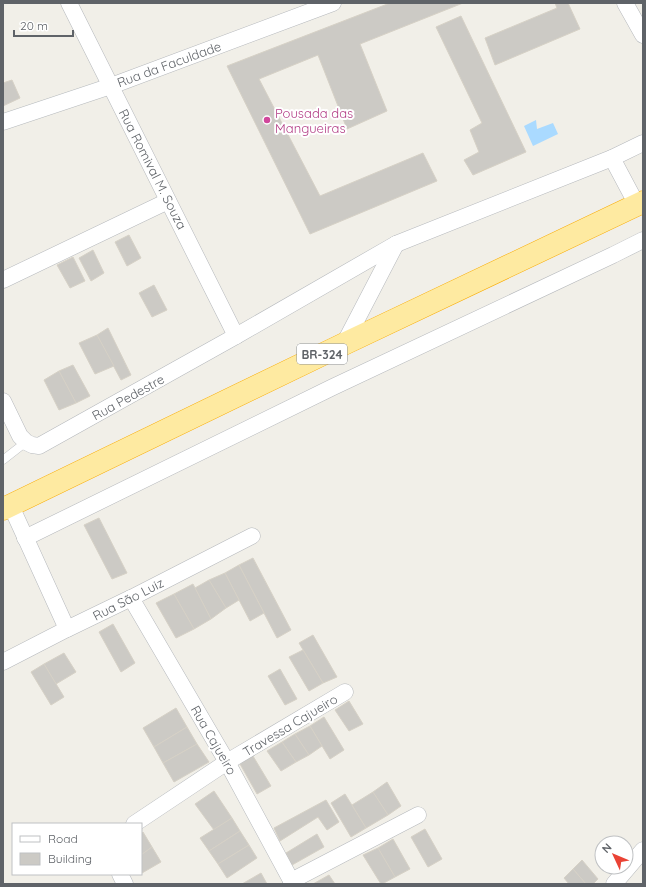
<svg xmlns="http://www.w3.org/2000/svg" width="646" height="887" font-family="Quicksand,sans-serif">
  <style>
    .water { fill: #aadaff }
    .building { fill: #cccac5; stroke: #d6d1c6 }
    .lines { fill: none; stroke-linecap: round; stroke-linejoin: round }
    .service-casing { stroke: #b5b8bc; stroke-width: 9 }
    .minor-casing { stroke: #b5b8bc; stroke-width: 17 }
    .trunk-casing { stroke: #f9ab00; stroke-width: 23 }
    .service { stroke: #fff; stroke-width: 8 }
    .minor { stroke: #fff; stroke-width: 16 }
    .trunk { stroke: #feeaa1; stroke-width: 22 }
    .hotel-dot { fill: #d1479c; stroke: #fff; stroke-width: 1.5 }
    .labels { text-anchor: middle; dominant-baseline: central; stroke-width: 4; stroke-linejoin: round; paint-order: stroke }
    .shield { fill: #fff; stroke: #8f9295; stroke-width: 1 }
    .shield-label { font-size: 12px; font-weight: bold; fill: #5f6368 }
    .street-label { font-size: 13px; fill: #5f6368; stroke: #fff }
    .hotel-label { font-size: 13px; fill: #b23c85; stroke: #fff; text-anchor: start }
  </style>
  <rect width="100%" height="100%" fill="#f1efe8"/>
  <polygon class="water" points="536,120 537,129 553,123 558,134 533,146 524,126"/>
  <g class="building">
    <polygon points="390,3 463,3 360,44 387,111 347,129 318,55 259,79 320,196 423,153 437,181 310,234 227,66"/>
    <polygon points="555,3 568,3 580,29 495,65 485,38 557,8"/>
    <polygon points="461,16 526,152 473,175 464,160 479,152 470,130 482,123 436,27"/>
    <polygon points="12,80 20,98 3,106 3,83"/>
    <polygon points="129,235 141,258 127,266 115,242"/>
    <polygon points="93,250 104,273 91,281 79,258"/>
    <polygon points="73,257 85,281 70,288 57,265"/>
    <polygon points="154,285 167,310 152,317 139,293"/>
    <polygon points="108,328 131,375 121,380 97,335"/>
    <polygon points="97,335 114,366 95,374 79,343"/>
    <polygon points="73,365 90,396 76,403 59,371"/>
    <polygon points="59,371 76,403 59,410 44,380"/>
    <polygon points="99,518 127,573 112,579 84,525"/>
    <polygon points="253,558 291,630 277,638 239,565"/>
    <polygon points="239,565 264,613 250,621 225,573"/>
    <polygon points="225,573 239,600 226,608 209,580"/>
    <polygon points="209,580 226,608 211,619 195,588"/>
    <polygon points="193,584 211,619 194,629 174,594"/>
    <polygon points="174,594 194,629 176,638 156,603"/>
    <polygon points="113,624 135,663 121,672 99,632"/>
    <polygon points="313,635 337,677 323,683 299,643"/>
    <polygon points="303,650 323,683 309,691 289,657"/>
    <polygon points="64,653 76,672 56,684 44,664"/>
    <polygon points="44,664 64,697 51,705 31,672"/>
    <polygon points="280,669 297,699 285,705 268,676"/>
    <polygon points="349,701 363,724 349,731 335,710"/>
    <polygon points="176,708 187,727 154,747 143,728"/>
    <polygon points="324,717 344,750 330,759 310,726"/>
    <polygon points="310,726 322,746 309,755 295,734"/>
    <polygon points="187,727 197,744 163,763 154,747"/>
    <polygon points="295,734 309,755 296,762 282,742"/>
    <polygon points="282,742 296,762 281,771 267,751"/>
    <polygon points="197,744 209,762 174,782 163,763"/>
    <polygon points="253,756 271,786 257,794 240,764"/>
    <polygon points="387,782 401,806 388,815 373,792"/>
    <polygon points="214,791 232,818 214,830 195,804"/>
    <polygon points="373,792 388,815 366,828 352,805"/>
    <polygon points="345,794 366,828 351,837 331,803"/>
    <polygon points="326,800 339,822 327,830 318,817 280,841 274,828"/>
    <polygon points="232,818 240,831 209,851 200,838"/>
    <polygon points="425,829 442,859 428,867 411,837"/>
    <polygon points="240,831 249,845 218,864 209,851"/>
    <polygon points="143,832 152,847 141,855 141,834"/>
    <polygon points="317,834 324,847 292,865 286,853"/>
    <polygon points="393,839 410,869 395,877 378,848"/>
    <polygon points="249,845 257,858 227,878 218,864"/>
    <polygon points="152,847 161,862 142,873 141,871 141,855"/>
    <polygon points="378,848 395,877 382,884 381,884 363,855"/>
    <polygon points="582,860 598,879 593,884 586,884 573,869"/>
    <polygon points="573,869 586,884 569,884 564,878"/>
    <polygon points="261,873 267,884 242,884"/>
    <polygon points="329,875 335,884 313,884"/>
  </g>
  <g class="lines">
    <g class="service-casing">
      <polyline id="service" points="3,460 26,442"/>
    </g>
    <g class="minor-casing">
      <g id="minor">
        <polyline points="69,3 236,336"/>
        <polyline points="625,3 643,35"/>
        <polyline points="3,122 111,86 333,3"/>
        <polyline points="612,158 637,205"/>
        <polyline points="3,280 168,201"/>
        <polyline points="344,344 396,244"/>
        <polyline points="3,401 20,436 26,442 32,445 39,446 236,336 396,244 612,158 643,143"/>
        <polyline points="11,506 67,629"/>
        <polyline points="25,538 333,387 613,255 643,240"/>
        <polyline points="131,598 227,762 293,884"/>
        <polyline points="3,662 67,629 131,598 252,536"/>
        <polyline points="134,824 227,762 345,692"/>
        <polyline points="120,874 125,884"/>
        <polyline points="291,881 418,815"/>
        <polyline points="614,884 643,850"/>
      </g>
    </g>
    <g class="trunk-casing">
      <polyline id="trunk" points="3,509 344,344 643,202"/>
    </g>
    <use href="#service" class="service"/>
    <use href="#minor" class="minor"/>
    <use href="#trunk" class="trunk"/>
  </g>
  <circle class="hotel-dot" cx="267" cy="120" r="4"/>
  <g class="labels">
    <rect class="shield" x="297" y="344" width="50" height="20" rx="3"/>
    <g class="shield-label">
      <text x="322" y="354">BR-324</text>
    </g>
    <g class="street-label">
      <text transform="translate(169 64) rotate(-20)">Rua da Faculdade</text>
      <text transform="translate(153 169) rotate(63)">Rua Romival M. Souza</text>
      <text transform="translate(128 397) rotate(-29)">Rua Pedestre</text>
      <text transform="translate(128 599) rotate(-27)">Rua São Luiz</text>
      <text transform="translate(290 725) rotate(-31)">Travessa Cajueiro</text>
      <text transform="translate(214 740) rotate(60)">Rua Cajueiro</text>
    </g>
    <g class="hotel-label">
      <text x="275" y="113">Pousada das<tspan x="275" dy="15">Mangueiras</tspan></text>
    </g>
  </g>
  <rect width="646" height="887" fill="none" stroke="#5f6368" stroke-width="8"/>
  <rect x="12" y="823" width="130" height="52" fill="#ffffff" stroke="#bfc1c3"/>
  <rect x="20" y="836" width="20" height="6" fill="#ffffff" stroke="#bfc1c3"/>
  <text x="48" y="843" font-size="12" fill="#5f6368">Road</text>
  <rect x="20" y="853" width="20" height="12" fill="#cccac5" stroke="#bfc1c3"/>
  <text x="48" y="863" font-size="12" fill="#5f6368">Building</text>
  <g transform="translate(614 855) rotate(314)"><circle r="19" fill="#ffffff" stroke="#bfc1c3"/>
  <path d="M0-3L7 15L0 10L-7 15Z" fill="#ea4335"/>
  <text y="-6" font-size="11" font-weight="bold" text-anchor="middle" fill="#5f6368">N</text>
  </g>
  <path d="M14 30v6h59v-6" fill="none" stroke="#5f6368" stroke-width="2"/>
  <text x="20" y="30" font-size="12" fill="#5f6368" stroke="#ffffff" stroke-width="3" paint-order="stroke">20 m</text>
</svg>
